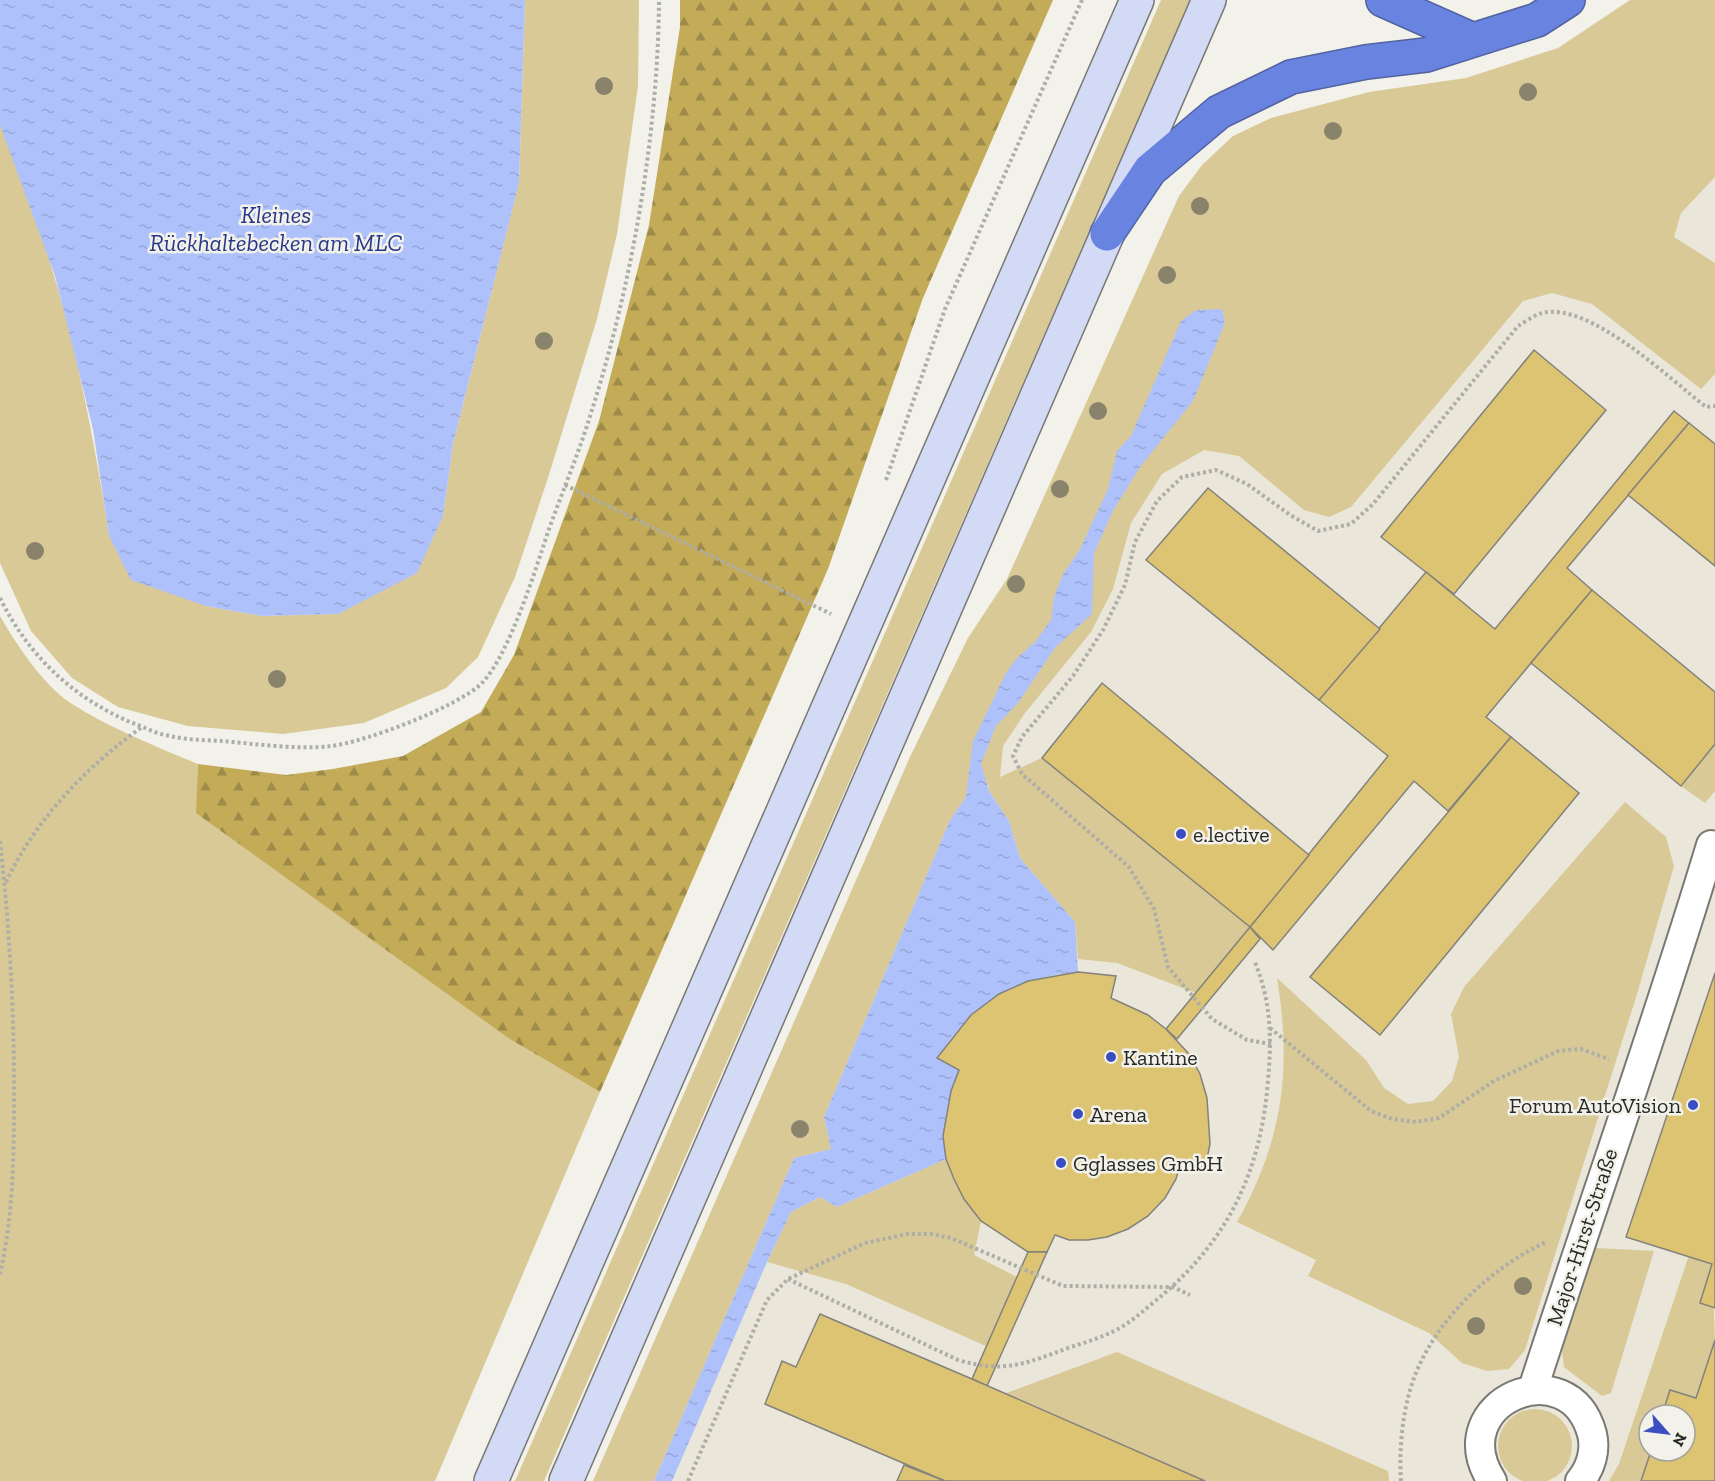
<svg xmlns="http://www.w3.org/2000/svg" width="1715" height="1481" font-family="'Zilla Slab',serif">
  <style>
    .built { fill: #eae6d9; fill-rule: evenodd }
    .green { fill: #d9c997 }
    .forest { fill: url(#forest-firs) }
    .water { fill: url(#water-ripples) }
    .building { fill: #ddc472; stroke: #83827c; stroke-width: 1.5 }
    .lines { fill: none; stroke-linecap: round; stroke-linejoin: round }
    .minor-casing { stroke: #797872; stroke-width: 32 }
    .secondary-casing { stroke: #797872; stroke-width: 36 }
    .motorway-casing { stroke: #52639f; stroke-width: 36 }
    .path { stroke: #aeaea8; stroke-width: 4; stroke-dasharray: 3 3; stroke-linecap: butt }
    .minor { stroke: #fff; stroke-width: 28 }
    .secondary { stroke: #d2daf6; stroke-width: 33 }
    .motorway { stroke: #6983e0; stroke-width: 33 }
    .tree { fill: #89836b }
    .poi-dot { fill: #3a4ec1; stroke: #f2f1ea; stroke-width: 2 }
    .labels { text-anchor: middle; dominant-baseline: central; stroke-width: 5; stroke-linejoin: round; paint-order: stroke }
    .poi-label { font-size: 22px; fill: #282825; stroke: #f2f1ea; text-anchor: start }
    .street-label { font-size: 22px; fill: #282825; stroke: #f2f1ea }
    .water-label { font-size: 24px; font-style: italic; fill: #283889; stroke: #f2f1ea }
  </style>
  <defs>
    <pattern id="forest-firs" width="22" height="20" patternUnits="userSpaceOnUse" patternTransform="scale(1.5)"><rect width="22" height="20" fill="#c3ab58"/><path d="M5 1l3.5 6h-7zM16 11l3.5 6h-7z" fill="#9e8b49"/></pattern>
    <pattern id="water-ripples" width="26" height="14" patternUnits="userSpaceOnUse" patternTransform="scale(1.5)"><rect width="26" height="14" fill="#aec1fb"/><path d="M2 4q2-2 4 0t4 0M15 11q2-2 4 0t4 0" fill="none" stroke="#96a6d7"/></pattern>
  </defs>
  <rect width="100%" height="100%" fill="#f2f1ea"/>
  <path class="built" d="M1715,177V1481H593L910,757L968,638L1007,579L1179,270L1680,213ZM1649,1415H1685V1451H1649Z"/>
  <g class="green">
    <path d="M525,0H639L638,86L617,234L597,319L547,481L515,577L478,657L446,688L364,723L283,734L188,726L118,707L72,678L31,631L0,563V125C57,256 88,395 109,536L206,606L262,616L338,614L443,516L453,444L519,183Z"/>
    <polygon points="1161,0 1190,0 544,1481 515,1481"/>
    <polygon points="1630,0 1715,0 1715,177 1681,213 1674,237 1715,263 1715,374 1701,389 1592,304 1552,293 1523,301 1351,507 1329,517 1304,510 1239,456 1204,450 1162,474 1131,523 1113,589 1091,632 1025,713 1003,746 1000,777 1042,758 1250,927 1196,993 1117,963 1078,959 1075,922 1020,858 1009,821 989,791 988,786 992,783 966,797 950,820 824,1117 831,1149 794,1158 654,1481 593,1481 910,757 968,638 1007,579 1179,196 1202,165 1233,136 1271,118 1369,92 1466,78 1558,48"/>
    <path d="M0,616C16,644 42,683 69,702C109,728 155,746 198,764L197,813L508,1038L600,1092L435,1481H0Z"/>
    <polygon points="1715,744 1715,791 1705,803 1681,786"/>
    <path d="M1625,802L1666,837L1674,866L1637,994L1525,1350L1509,1369L1487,1371L1462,1363L1429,1333L1308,1276L1316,1260L1237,1222C1283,1140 1292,1070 1277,978L1366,1060L1384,1088L1408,1104L1433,1101L1452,1081L1459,1057L1451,1014L1464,987Z"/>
    <polygon points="946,1159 964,1199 981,1221 974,1255 1017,1277 986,1346 846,1284 767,1262 791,1212 820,1197 837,1207"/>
    <polygon points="1596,1248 1654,1251 1611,1393 1602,1396 1564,1367 1562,1351"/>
    <polygon points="1689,1255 1712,1264 1715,1340 1696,1398 1670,1390 1662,1415 1649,1415 1651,1451 1641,1481 1609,1481 1619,1464"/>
    <polygon points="1117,1352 1388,1471 1389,1481 1205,1481 1004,1394"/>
    <circle cx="1535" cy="1446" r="37"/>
  </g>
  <polygon class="forest" points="680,0 1053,0 923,298 828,569 600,1092 508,1038 196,813 198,764 286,775 333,769 403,756 481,712 514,655 599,421 649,225 680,27"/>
  <g class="water">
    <polygon points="0,0 525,0 519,183 453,444 443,516 417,573 338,614 262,616 206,606 131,580 109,536 93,429 55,276 0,125"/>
    <path d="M1222,309L1225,323L1193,401L1140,467L1113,511L1094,553L1092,614L1055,648L1018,703L996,726L981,764L989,791L1009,821L1020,858L1075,922L1078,972C1013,978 973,1002 938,1058L959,1070C947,1100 942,1126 946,1159L837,1207L820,1197L791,1212L767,1262L672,1481H654L794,1158L831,1149L824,1117L950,820L966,797L973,741L1005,675L1015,660L1036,641L1051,620L1054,597L1063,574L1079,551L1108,489L1117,451L1131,436L1181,321L1196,310Z"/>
  </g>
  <g class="building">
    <polygon points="1534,350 1606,410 1454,594 1381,537"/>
    <polygon points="1674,411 1689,423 1567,568 1592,590 1486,717 1511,737 1448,811 1414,781 1273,950 1250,927 1388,756 1319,700 1426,572 1495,629"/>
    <polygon points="1689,423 1715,444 1715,566 1628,495"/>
    <polygon points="1208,488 1380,629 1319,700 1146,560"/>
    <polygon points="1592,590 1715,692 1715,744 1681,786 1531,663"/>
    <polygon points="1102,683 1309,855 1250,927 1042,758"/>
    <polygon points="1511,737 1579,793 1380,1035 1310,977"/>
    <polygon points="1250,927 1260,939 1177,1039 1166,1029"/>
    <polygon points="1078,972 1116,976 1111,998 1148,1015 1166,1029 1189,1054 1200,1074 1207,1098 1210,1144 1205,1169 1181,1161 1176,1179 1165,1198 1148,1216 1128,1229 1107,1237 1088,1240 1069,1240 1055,1235 1047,1252 1028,1252 981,1221 964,1199 954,1179 946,1159 943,1136 951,1091 959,1070 937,1058 971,1015 999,994 1028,981"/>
    <polygon points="1715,973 1715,1308 1700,1303 1712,1264 1626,1237"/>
    <polygon points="1028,1252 1047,1252 987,1386 972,1379"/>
    <polygon points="820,1314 972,1379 1205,1481 945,1481 765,1404 782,1361 796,1367"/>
    <polygon points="1715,1340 1715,1481 1641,1481 1651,1451 1685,1451 1685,1415 1662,1415 1670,1390 1696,1398"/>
    <polygon points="904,1465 945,1481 897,1481"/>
  </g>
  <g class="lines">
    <g class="minor-casing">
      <g id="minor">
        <path d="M1533,1389C1591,1208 1656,1028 1711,845"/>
        <path d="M1492,1481C1441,1402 1569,1348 1592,1434C1596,1450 1591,1468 1580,1481"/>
      </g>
    </g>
    <g class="secondary-casing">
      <g id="secondary">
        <polyline points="491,1481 1137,0"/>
        <polyline points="566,1481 1209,0"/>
      </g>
    </g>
    <g class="motorway-casing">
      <g id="motorway">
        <polyline points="1383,0 1471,39"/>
        <polyline points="1107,234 1150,170 1219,112 1291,77 1366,62 1426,55 1537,20 1568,0"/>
      </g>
    </g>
    <g class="path">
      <polyline points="886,480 945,309 1082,0"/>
      <polyline points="565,485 831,614"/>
      <path d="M0,598C28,655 72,697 130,722C142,726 154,733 166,735C184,740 204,740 223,741C255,744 299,750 331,746C365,742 458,707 482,683C509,655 535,571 548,532C562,492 579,453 591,413C632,285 658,134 659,0"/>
      <path d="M0,841C9,923 14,1005 14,1088C14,1150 14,1213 0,1274"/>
      <path d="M6,882C35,820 87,766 142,727"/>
      <polyline points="1270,1028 1371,1111 1392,1119 1416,1122 1439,1118 1494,1081 1558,1051 1581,1049 1609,1059"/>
      <path d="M1271,1044L1247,1040L1212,1019L1168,967L1154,909L1129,867L1022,774L1013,756L1022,737L1073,676L1103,630L1125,585L1135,542L1157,501L1182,477L1216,470L1247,484L1290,515L1318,531L1351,524L1373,504L1518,326C1525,322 1534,315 1542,313C1589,301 1670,379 1706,407L1715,406"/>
      <path d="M788,1279L958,1360C1006,1374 1026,1363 1071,1347C1087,1342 1103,1337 1118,1329C1131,1322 1142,1312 1154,1302C1227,1243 1261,1173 1268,1080C1272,1037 1271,1000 1254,960"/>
      <polyline points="688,1481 767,1300 788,1279 865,1243 907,1234 931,1234 951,1238 1063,1286 1173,1287 1190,1295"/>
      <path d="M1401,1481C1399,1452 1402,1418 1410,1390C1429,1325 1487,1270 1546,1242"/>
    </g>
    <use href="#minor" class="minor"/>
    <use href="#secondary" class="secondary"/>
    <use href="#motorway" class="motorway"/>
  </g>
  <g class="tree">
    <circle cx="604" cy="86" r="9"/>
    <circle cx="1528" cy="92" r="9"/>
    <circle cx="1333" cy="131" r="9"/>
    <circle cx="1200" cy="206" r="9"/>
    <circle cx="1167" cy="275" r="9"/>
    <circle cx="544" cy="341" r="9"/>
    <circle cx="1098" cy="411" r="9"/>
    <circle cx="1060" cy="489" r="9"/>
    <circle cx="35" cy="551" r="9"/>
    <circle cx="1016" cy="584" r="9"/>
    <circle cx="277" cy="679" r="9"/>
    <circle cx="800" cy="1129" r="9"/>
    <circle cx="1523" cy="1286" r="9"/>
    <circle cx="1476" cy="1326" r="9"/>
  </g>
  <g class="poi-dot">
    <circle cx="1181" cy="834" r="6"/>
    <circle cx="1111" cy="1057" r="6"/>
    <circle cx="1693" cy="1105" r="6"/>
    <circle cx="1078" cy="1114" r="6"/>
    <circle cx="1061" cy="1163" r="6"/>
  </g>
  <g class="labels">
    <g class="poi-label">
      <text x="1193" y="834">e.lective</text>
      <text x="1123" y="1057">Kantine</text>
      <text x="1681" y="1105" text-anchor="end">Forum AutoVision</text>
      <text x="1090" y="1114">Arena</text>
      <text x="1073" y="1163">Gglasses GmbH</text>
    </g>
    <g class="street-label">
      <text transform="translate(1582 1237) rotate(-72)">Major-Hirst-Straße</text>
    </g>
    <g class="water-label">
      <text x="276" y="214">Kleines<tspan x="276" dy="28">Rückhaltebecken am MLC</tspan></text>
    </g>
  </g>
  <g transform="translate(1667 1433) rotate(118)"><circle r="28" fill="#f2f1ea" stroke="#a1a19b" stroke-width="1.5"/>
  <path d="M0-4.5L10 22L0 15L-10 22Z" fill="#3a4ec1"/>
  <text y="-9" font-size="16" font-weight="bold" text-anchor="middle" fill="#282825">N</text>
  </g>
</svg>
